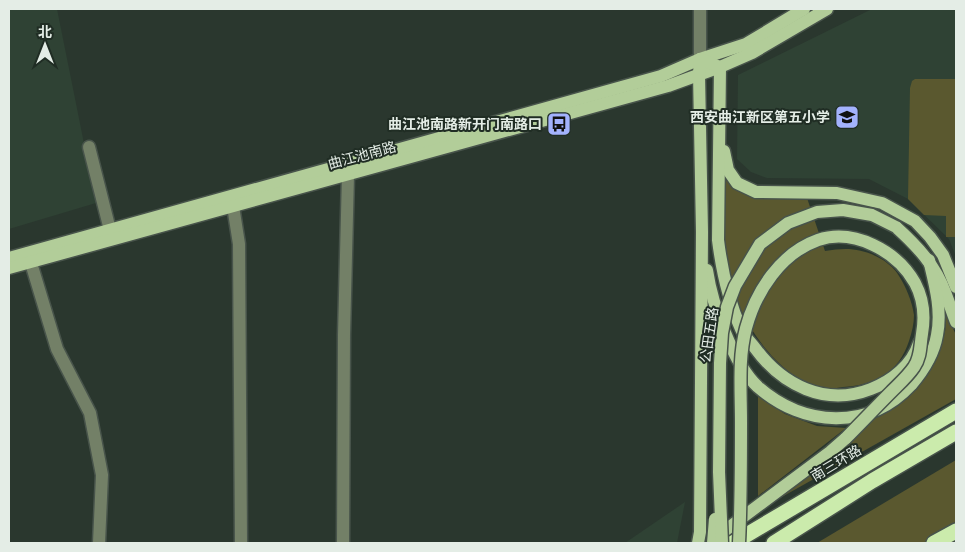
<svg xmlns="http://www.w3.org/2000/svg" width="965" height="552" font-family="Helvetica,'Noto Sans SC',sans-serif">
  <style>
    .built { fill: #2f4234 }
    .green { fill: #5a582f }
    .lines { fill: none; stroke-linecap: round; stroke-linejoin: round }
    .minor-casing { stroke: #48544b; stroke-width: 15 }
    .major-casing { stroke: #48544b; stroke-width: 15 }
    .highway-casing { stroke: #48544b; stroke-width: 18 }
    .minor { stroke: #738067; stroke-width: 12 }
    .major { stroke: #b2cd99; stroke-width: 12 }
    .highway { stroke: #cbebac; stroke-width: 15 }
    .major-bridge-casing { stroke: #48544b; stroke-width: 15; stroke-linecap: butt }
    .major-bridge { stroke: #b2cd99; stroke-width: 12 }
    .labels { text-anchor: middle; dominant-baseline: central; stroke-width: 4; stroke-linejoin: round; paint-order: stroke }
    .poi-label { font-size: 14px; font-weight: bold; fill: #e4ede6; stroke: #202d24; text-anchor: end }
    .street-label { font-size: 14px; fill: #e4ede6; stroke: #202d24 }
  </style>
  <rect width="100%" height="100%" fill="#2a372e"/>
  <g class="built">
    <polygon points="9,9 57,9 96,203 9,229"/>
    <polygon points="872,9 956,9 956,257 949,239 908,199 869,179 767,178 751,172 737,159 738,75"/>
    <polygon points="685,502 677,543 625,543"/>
  </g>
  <g class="green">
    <polygon points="915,79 956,79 956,237 946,237 946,216 924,215 908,199 910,88 912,81"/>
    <path d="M726,180L736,188L807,198L825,251C847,247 863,248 883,260C890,265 895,269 899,276C906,287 912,301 914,315C914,323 912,332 909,341C899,372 876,385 843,387C837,388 830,389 824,388C788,382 756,342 741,310C738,305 737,298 735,292C725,257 719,216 726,180Z"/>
    <path d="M946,313L956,335V399L764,507L874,417C880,415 886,412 891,409C918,394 936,365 944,336C946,329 946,320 946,313Z"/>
    <polygon points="758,396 785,414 817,426 846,428 758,496"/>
    <polygon points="956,460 956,543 817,543"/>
  </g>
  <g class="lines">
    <g class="minor-casing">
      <g id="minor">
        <polyline points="700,9 700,59"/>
        <polyline points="89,147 110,230"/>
        <polyline points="233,206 239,244 241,543"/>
        <polyline points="28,253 57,349 90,413 102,475 99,543"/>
        <polyline points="343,543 344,335 348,175 346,165"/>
      </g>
    </g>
    <g class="major-casing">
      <g id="major">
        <polyline points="724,151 728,170 737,183 756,192 837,193 882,203 915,221 930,237 943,255 956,287"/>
        <path d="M896,227C917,246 935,265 945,292C949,302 952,312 956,322"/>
        <polyline points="9,258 661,76 700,59 746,44 804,9"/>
        <polyline points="9,268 668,86 720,67 752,53 827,9"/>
        <path d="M707,270C712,304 733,364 758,387C804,427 868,431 911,385C923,371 934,353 937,335C942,310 935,285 929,260"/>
        <polyline points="715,538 830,452 846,438"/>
        <path d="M698,543L700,532L702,232L699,74L700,59L720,67L718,240C722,272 728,300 741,329C744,336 750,342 755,348C782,385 825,407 871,389C892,381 912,365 919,343"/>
      </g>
    </g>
    <g class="highway-casing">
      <g id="highway">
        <polyline points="733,543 956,411"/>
        <polyline points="774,543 872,481 956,432"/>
        <polyline points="934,543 956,531"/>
      </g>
    </g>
    <use href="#minor" class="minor"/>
    <use href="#major" class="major"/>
    <use href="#highway" class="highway"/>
    <g class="major-bridge-casing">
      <g id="major-bridge">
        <polyline points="713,543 715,519"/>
        <polyline points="722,543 719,472 720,363 722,333 727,307 735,286 760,244 788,223 817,212 843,210 872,215 896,227"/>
        <path d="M739,543C741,503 741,462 741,422C741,391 738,358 746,328C756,291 781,253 818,240C854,228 897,251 915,283C923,298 925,317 922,334C920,346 921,357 914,367C908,376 899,384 891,392C876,407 861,423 846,438"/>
      </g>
    </g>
    <use href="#major-bridge" class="major-bridge"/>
  </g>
  <defs>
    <g id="school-square" transform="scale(1.25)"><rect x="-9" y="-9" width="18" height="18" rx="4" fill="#a3b2fd" stroke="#202d24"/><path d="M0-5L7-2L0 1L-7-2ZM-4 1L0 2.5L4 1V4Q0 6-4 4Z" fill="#111"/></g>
    <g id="bus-square" transform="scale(1.25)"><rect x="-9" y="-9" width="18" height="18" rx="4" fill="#a3b2fd" stroke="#202d24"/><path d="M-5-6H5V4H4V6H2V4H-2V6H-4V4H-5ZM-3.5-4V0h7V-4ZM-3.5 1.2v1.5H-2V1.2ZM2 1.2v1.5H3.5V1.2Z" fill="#111"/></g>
  </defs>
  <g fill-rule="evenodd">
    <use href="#school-square" x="847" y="117"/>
    <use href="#bus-square" x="559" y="124"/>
  </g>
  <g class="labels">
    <g class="poi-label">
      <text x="830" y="117">西安曲江新区第五小学</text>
      <text x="542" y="124">曲江池南路新开门南路口</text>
    </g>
    <g class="street-label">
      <text transform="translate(362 155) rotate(-15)">曲江池南路</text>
      <text transform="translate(709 335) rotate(-82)">公田五路</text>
      <text transform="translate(836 463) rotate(-31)">南三环路</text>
    </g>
  </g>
  <rect width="965" height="552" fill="none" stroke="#e4ede6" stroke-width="20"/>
  <g transform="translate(45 45)" stroke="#202d24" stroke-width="4" paint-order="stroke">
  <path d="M0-4L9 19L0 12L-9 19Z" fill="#e4ede6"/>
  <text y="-8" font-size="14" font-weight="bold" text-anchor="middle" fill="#e4ede6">北</text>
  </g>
</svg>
